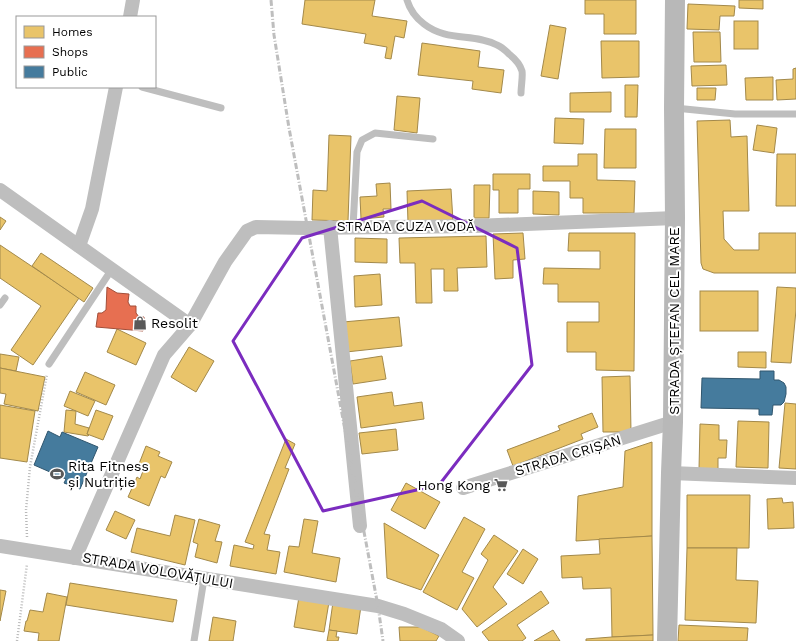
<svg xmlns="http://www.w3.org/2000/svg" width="796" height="641" font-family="'Work Sans',sans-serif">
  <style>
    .homes { fill: #e9c46a; stroke: #a3894a }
    .shops { fill: #e76f51; stroke: #a24e39 }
    .public { fill: #457b9d; stroke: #30566e }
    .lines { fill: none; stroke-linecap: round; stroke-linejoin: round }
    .path { stroke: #b9b9b9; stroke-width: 2.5; stroke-dasharray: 1 2; stroke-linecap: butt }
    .service { stroke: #bebebe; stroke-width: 7 }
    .minor { stroke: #bebebe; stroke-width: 14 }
    .secondary { stroke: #b8b8b8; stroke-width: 20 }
    .rail { stroke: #bebebe; stroke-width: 3; stroke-dasharray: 6 2 1 2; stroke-linecap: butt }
    .marked { fill: none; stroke: #7b2cbf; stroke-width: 3; stroke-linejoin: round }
    .labels { text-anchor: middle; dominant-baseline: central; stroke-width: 4; stroke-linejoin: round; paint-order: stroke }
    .street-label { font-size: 14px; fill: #000; stroke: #fff }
    .poi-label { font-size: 14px; fill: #000; stroke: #fff; text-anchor: start }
  </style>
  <rect width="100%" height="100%" fill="#fff"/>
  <g class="homes">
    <polygon points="305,0 375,0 372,16 407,21 404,38 395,36 391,59 385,58 387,47 364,43 366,34 302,24"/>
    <polygon points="585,0 636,0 636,34 604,34 604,14 585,14"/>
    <polygon points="739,0 763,0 763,9 739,8"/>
    <polygon points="688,4 735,6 734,16 720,16 719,30 687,29"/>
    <rect x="734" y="21" width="24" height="28"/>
    <polygon points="550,25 566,28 558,79 541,76"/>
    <polygon points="693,32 720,32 721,62 694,62"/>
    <polygon points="601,41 639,41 639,77 602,78"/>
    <polygon points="422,43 480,51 478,67 504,70 501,93 472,89 473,81 418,75"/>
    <polygon points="726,65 727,85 692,86 691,66"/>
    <polygon points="796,68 796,99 777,100 776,80 793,79 793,69"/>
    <polygon points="773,77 773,100 746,100 745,78"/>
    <polygon points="625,85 638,85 637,117 625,117"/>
    <polygon points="697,88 716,88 715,100 697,100"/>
    <polygon points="611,92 611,112 570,112 570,93"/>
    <polygon points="397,96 420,98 417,133 394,130"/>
    <polygon points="555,118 584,119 583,144 554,143"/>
    <polygon points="730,120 731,137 747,136 749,211 723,211 724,239 734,250 759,250 759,233 796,233 796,273 714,273 703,269 701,263 697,121"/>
    <polygon points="757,125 777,128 774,153 753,150"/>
    <polygon points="605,129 636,129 636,168 604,168"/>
    <polygon points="329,135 351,136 348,221 312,220 313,190 327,191"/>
    <polygon points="578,154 597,154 597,180 635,181 634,213 583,213 583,198 570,198 570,181 543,181 543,166 578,166"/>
    <polygon points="777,154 796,154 796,206 776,206"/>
    <polygon points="493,174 530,174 530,189 518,189 518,213 499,213 499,190 493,190"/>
    <polygon points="390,183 391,209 383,209 384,217 361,219 360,197 377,196 376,184"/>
    <polygon points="474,185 490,185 489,218 474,218"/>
    <polygon points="451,189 453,221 408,223 407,191"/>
    <polygon points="533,191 559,192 559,215 533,214"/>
    <polygon points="0,217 6,221 0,230"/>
    <polygon points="523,233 525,259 513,260 513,278 495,279 493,234"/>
    <polygon points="569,233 635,233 634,371 596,370 596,352 567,352 567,322 599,322 599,302 558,302 558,284 543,284 544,268 600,269 600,251 568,251"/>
    <polygon points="486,236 487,267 457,268 458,291 444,291 444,269 431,269 432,303 416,303 415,263 400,263 399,238"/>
    <polygon points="355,238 387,239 387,263 355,262"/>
    <polygon points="0,245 79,298 33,365 11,350 41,306 0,278"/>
    <polygon points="41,253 93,288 84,302 32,266"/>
    <polygon points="380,274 382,305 355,307 354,276"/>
    <polygon points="777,287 796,288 796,310 791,363 771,362"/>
    <rect x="700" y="291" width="58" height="40"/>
    <polygon points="399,317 402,346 346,352 343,322"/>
    <polygon points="117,329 146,343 136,365 107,352"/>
    <polygon points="189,347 214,361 196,392 171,377"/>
    <polygon points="738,352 766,352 766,368 738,367"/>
    <polygon points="0,354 19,357 16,371 0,368"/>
    <polygon points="382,356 386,379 353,384 350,361"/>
    <polygon points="0,368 45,377 38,411 4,404 6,394 0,393"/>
    <polygon points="85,372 115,385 106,405 76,392"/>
    <polygon points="630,376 631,432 603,432 602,377"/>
    <polygon points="70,391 95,401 88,416 64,406"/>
    <polygon points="392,392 394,406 422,402 424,419 361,428 357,397"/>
    <polygon points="785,403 796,404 796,469 779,468"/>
    <polygon points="0,405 35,411 27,462 0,458"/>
    <polygon points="66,410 76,411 75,424 89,428 87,434 89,435 88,436 64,432"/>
    <polygon points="96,410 113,416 103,440 87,434"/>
    <polygon points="592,413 598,427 581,434 583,439 513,466 507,450 560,430 558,426"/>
    <polygon points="738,421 769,422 768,468 736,467"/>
    <polygon points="700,424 719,425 719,440 727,440 726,458 718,458 718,469 699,469"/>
    <polygon points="396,429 398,450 362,454 359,433"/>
    <polygon points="286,439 295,444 285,468 289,469 264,534 270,535 267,550 280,552 276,574 230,566 234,545 253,549 254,545 245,542"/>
    <polygon points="652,442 652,536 576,541 578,496 623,487 625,451"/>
    <polygon points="146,446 160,452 158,456 172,462 165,478 161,476 149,506 128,497 137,477 140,479 143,471 137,469"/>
    <polygon points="406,483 440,502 425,529 391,510"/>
    <polygon points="687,495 750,495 749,548 687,548"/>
    <polygon points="782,498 783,503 793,502 794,528 768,529 767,499"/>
    <polygon points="115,511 135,520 126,539 106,530"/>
    <polygon points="175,515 195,520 185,565 131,552 137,528 170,536"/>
    <polygon points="464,517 485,529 462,572 474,578 457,610 423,592"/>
    <polygon points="199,519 220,525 215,541 222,542 217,563 195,557 198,544 193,542"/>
    <polygon points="304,519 318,521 312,553 340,558 336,582 284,572 289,546 299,547"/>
    <polygon points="384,523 439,555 421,590 387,578"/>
    <polygon points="494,535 518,551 493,587 507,604 477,627 462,609 488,560 481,554"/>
    <polygon points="652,536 653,635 612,637 611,588 583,589 582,577 562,578 561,556 600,554 599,539"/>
    <polygon points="687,548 737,548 736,580 758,581 756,623 685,620"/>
    <polygon points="523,549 538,559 523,584 507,574"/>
    <polygon points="70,583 177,600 173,622 66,605"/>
    <polygon points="0,590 6,591 0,621"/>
    <polygon points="541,591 549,603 517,625 526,638 522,641 489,641 482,632"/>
    <polygon points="47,593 67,597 59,641 38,641 39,633 24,631 26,621 27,621 30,610 43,612"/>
    <polygon points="299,597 329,602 324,632 294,627"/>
    <polygon points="333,602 361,606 357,634 329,630"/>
    <polygon points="213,617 236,621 233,641 209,641"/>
    <polygon points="679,625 748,628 747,641 678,641"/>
    <polygon points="399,627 421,627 439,636 436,641 400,641"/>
    <polygon points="329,630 337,631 336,637 339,637 338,641 327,641"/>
    <polygon points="553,630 560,641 534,641"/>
    <polygon points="653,635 653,641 586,641 586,639 612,637"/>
  </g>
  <polygon class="shops" points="107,287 117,293 129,294 128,302 130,306 136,306 136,313 139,317 144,317 143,331 96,327 98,313 102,313 106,310"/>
  <g class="public">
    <polygon points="760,371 774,371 774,380 779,380 784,383 786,387 786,394 784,402 781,405 773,405 772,415 759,415 759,409 701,408 702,378 760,379"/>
    <polygon points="48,431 60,437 62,432 98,447 80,489 64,483 66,479 34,465"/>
  </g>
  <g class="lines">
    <g class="path">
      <polyline points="27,537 26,510 30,467 47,374"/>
      <polyline points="17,641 27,564"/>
    </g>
    <g class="service">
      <path d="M407,0C410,10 416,18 424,24C447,42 474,33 497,45C502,47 505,50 509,54C514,58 520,64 522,71C523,76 521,87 521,93"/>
      <polyline points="142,87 221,108"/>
      <polyline points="675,108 735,114 796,114"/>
      <polyline points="353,227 357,152 362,140 375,133 433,139"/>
      <polyline points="0,305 5,298"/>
      <polyline points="49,364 112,269"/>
      <polyline points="194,641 204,579"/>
    </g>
    <g class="minor">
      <polyline points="130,17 133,0"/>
      <polyline points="0,190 190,325"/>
      <polyline points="330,227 360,526"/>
      <polyline points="79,246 92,209 116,87"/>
      <polyline points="671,473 796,478"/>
      <polyline points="463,488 673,422"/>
      <polyline points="0,546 378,606 404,614 441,629 458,641"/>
      <polyline points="75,558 164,355 190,325 225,262 247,231 256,227 307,228 475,226 675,218"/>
    </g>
    <polyline class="secondary" points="667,641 671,473 673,422 675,218 674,108 675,0"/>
    <polyline class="rail" points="271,0 274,35 289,128 358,500 378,606 383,641"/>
  </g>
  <path class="marked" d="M422,201L517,248L532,365L439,485L323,511L233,341L302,238Z"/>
  <defs>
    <g id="shop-bare" transform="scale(1.08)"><path d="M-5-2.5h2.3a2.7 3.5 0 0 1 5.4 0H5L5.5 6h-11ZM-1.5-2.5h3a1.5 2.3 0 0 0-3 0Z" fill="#595959" stroke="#fff" stroke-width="2.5" paint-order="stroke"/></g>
    <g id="stadium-bare" transform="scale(1.08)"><path d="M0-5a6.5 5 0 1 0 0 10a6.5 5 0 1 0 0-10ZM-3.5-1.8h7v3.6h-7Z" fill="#595959" stroke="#fff" stroke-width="2.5" paint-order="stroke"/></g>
    <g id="supermarket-bare" transform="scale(1.08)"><path d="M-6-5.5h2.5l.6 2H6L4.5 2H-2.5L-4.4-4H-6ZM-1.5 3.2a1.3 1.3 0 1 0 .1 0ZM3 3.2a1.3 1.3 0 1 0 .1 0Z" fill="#595959" stroke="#fff" stroke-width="2.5" paint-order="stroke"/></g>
  </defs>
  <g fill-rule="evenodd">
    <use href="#shop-bare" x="140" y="323"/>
    <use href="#stadium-bare" x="57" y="474"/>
    <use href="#supermarket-bare" x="501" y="485"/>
  </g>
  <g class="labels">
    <g class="street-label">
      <text x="406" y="226">STRADA CUZA VODĂ</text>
      <text transform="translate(674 321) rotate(-90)">STRADA ȘTEFAN CEL MARE</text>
      <text transform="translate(568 455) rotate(-17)">STRADA CRIȘAN</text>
      <text transform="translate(158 570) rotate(10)">STRADA VOLOVĂȚULUI</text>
    </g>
    <g class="poi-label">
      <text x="151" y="323">Resolit</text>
      <text x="68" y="466">Rita Fitness<tspan x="68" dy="16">și Nutriție</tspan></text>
      <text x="490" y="485" text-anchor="end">Hong Kong</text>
    </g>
  </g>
  <rect x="16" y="16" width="140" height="72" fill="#ffffff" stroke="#999999"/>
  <rect x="24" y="26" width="20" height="12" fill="#e9c46a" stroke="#999999"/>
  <text x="52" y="36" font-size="12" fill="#000000">Homes</text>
  <rect x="24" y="46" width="20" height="12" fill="#e76f51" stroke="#999999"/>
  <text x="52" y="56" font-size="12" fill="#000000">Shops</text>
  <rect x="24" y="66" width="20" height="12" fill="#457b9d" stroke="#999999"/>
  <text x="52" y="76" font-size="12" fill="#000000">Public</text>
</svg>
